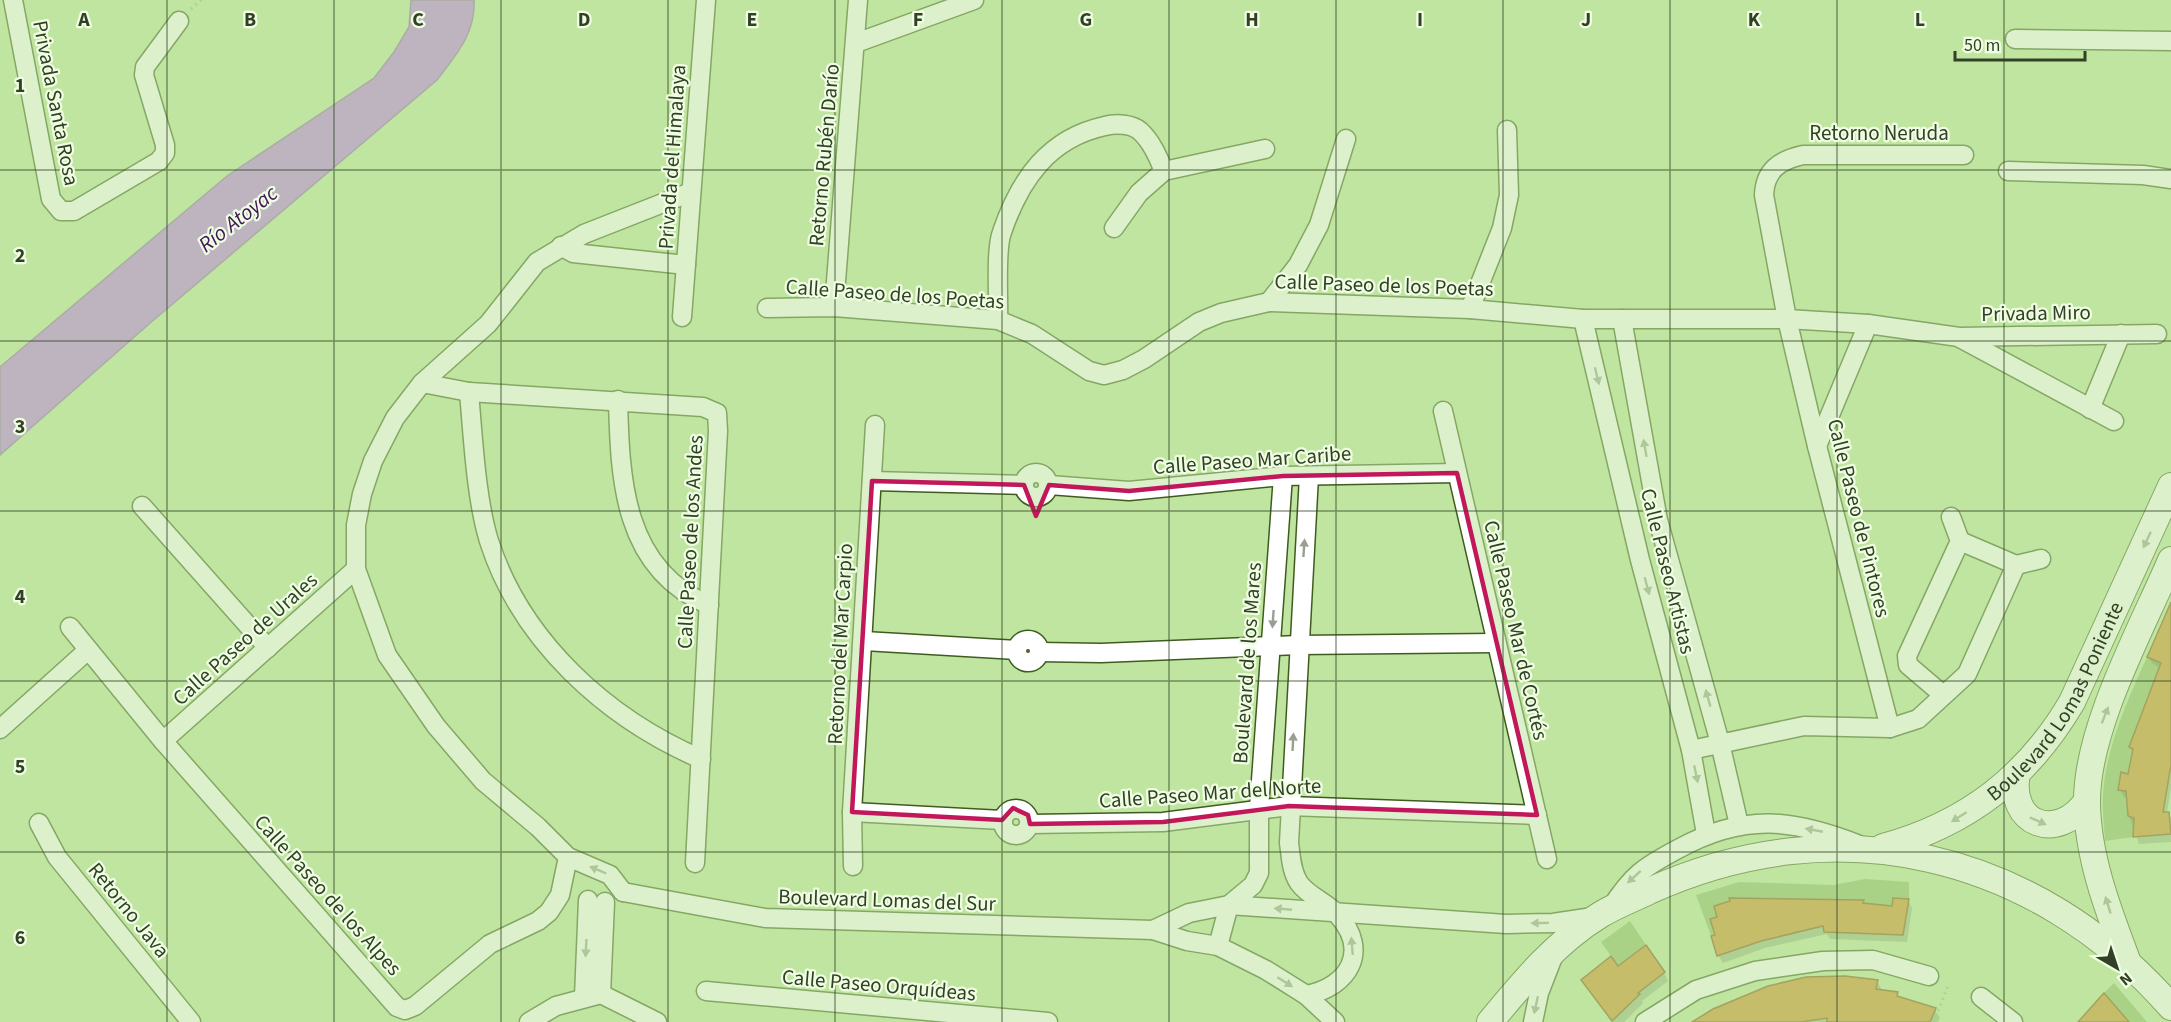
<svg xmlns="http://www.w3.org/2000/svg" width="2171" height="1022" font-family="'Source Sans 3',sans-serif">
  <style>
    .green { fill: #90ba69 }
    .water { fill: #bb78e4; stroke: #9268ab; stroke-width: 1.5 }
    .shadow { fill: #0003 }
    .building { fill: #ce8c2b; stroke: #805411; stroke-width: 1.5 }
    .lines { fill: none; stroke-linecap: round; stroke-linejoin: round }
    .street-casing { stroke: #3e5c1d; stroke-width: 21 }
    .secondary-casing { stroke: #3e5c1d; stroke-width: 28 }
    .path { stroke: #92b079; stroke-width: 3; stroke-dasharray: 1.5 4.5; stroke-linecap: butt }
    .street { stroke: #fff; stroke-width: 18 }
    .secondary { stroke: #fff; stroke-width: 26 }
    .oneway { fill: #98a092 }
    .marked { fill: none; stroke: #c2185b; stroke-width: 4.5; stroke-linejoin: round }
    .grid { fill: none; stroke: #324126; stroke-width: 1.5; stroke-opacity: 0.55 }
    .labels { text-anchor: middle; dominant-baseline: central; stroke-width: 4.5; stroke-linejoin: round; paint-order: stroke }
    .street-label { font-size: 21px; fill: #324126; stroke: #effee3 }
    .water-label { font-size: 22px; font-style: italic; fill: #421659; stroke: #effee3 }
    .grid-label { font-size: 20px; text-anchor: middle; font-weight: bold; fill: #324126; stroke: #effee3; stroke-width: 4.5; stroke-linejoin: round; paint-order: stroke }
  </style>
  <rect width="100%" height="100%" fill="#c0e5a1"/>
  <g class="green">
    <path d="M2147,657L2161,663L2129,747L2133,749L2128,774L2121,773L2118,790L2126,791L2128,816L2134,818L2133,837L2105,841C2104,825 2102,809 2103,794C2106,747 2128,699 2147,657Z"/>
    <polygon points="1865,879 1909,882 1909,899 1893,898 1892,906 1863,908 1863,900 1814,899 1815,927 1802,931 1801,925 1766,899 1730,898 1730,901 1717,917 1710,919 1720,933 1711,936 1696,895 1739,882 1833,885"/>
    <polygon points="1630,921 1646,945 1618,966 1601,942"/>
    <polygon points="2114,983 2147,1022 2129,1022 2104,993"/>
  </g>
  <path class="water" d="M411,0H474C476,33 456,55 437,80L149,324L0,455V367L227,176L374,78L394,52L409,27Z"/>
  <g class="shadow">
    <polygon points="2171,629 2171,788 2167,813 2171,818 2171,842 2139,844 2129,816 2128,798 2124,797 2120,790 2130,775 2134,754 2130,747 2161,668 2153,664 2148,657"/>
    <polygon points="1908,900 1912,908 1907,942 1830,939 1827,934 1765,948 1723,963 1718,955 1863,902 1865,905 1893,908"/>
    <polygon points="1618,968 1664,973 1668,981 1642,1001 1643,1003 1624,1022 1613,1022 1588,989"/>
    <polygon points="1877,981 1882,990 1935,1010 1940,1018 1938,1022 1695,1022"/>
  </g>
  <g class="building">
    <polygon points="2171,602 2171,765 2163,812 2169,812 2171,834 2133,837 2134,818 2128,816 2126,791 2118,790 2121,772 2128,774 2133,749 2129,747 2161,663 2147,657"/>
    <polygon points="1729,898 1864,900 1863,903 1892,906 1893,898 1909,899 1903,935 1824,932 1823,926 1761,941 1717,956 1711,936 1715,935 1710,919 1717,917 1714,906 1730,901"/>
    <polygon points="1646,945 1665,972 1638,993 1640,994 1612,1021 1581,980 1611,956 1618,966"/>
    <polygon points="1845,976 1878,980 1876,989 1898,992 1897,996 1936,1008 1930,1022 1827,1022 1827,1018 1801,1022 1692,1022 1713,1009 1768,986 1806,977"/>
    <polygon points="2104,993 2129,1022 2078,1022"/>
  </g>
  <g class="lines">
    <g class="street-casing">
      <g id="street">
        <polyline points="13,0 51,199 61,211 74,211 159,161 165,153 165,145 144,75 145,67 179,21"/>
        <polyline points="2015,39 2171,41"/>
        <polyline points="856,43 974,0"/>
        <polyline points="2008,171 2143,175 2171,179"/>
        <polyline points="1114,228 1139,193 1164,171 1265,149"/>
        <polyline points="561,246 573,253 686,265"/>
        <polyline points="1269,302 1298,265 1319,225 1346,139"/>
        <polyline points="834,307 858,0"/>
        <polyline points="767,308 834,307 998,320 1032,334 1089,371 1104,375 1123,370 1144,359 1199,322 1221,313 1269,302 1470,309 1583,319 1787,319 1868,324 1959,337 2157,334"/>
        <polyline points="1470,309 1502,228 1509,195 1507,130"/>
        <polyline points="682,317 706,0"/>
        <polyline points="1583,319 1640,560 1691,750 1706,834"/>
        <polyline points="1622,319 1658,520 1720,743 1739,825"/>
        <path d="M998,320C999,298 995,250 1002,232C1020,179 1049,138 1105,126C1116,123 1132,124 1140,131C1152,142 1158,157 1164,171"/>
        <polyline points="1960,338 2114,421"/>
        <polyline points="422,383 469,392 703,407 717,413 718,431 695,863"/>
        <path d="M469,392C473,437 476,499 489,541C521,641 606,718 701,759"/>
        <path d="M618,400C620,479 623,569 709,605"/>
        <polyline points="2090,409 2121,334"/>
        <polyline points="1443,411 1547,859"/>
        <polyline points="1817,446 1868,324"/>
        <circle cx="1036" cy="485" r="12"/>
        <polyline points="872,481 1024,485"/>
        <polyline points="1049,485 1129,491 1283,476 1457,473"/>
        <polyline points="142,506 268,648"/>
        <polyline points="1960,541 2016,565 2041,559"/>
        <polyline points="70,627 163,741 397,1007 405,1010 415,1006 490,944 538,921 549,912 560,895 568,857"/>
        <circle cx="1028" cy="651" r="11"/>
        <polyline points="864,641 1017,650"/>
        <polyline points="1039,652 1101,653 1298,645 1495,643"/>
        <polyline points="1942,694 1908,665 1907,656 1960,541 1951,517"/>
        <path d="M1890,728L1817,446L1787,319L1764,195C1765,170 1780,160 1803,155H1964"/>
        <polyline points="0,729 88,650"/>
        <polyline points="163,741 356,569"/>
        <polyline points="1691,750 1804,726 1890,728 1918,719 1967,674 2016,565"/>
        <circle cx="1016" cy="822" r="13"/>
        <polyline points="852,812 1002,820"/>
        <polyline points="39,823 57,857 191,1022"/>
        <polyline points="1030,824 1163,822 1289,806 1537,815"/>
        <polyline points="853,866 852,812 875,425"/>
        <polyline points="623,892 610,875 568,857 538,827 483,781 436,726 387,655 356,569 356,525 362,494 373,461 395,418 422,383 488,324 537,262 584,234 691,192"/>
        <polyline points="623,892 765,918 1153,930 1187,941 1218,946 1266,970 1306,995 1335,1022"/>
        <path d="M1611,908C1632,875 1644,867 1678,849C1745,812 1794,819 1862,846"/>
        <polyline points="1153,930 1189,913 1229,905 1506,924 1553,923 1593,917"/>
        <polyline points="1218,946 1229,905 1253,885 1259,873 1259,808 1283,476"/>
        <polyline points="706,991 1048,1022"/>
        <polyline points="601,994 605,902"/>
        <path d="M1306,995C1349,987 1370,951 1338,915C1327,902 1309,897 1299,883C1291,871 1291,856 1289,843L1309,476"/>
        <polyline points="584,997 588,900"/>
        <polyline points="1981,997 2013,1022"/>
        <polyline points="529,1022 556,1006 601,994 657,1022"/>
        <polyline points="1533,1022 1539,993 1553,957"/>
        <polyline points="1645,1022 1696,990 1755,971 1823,961 1873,960 1929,976"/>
      </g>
    </g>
    <g class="secondary-casing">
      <g id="secondary">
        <path d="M2017,773C2007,825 2058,843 2087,801"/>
        <path id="s1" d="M1883,847C1967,824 2028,777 2072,702L2171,486"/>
        <path d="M2127,960C2108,910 2087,855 2087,801C2087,727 2142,628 2171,560"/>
        <path d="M1490,1022C1522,983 1557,941 1600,915C1616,905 1633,899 1649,891C1837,805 2036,853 2171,1007"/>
      </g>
    </g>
    <g class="path">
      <polyline points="191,9 201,0"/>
      <polyline points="1934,1022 1949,983"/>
    </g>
    <use href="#street" class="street"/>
    <use href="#secondary" class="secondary"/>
  </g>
  <defs><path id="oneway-solid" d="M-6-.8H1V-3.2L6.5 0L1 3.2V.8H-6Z" transform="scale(1.5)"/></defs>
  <g class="oneway">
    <use href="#oneway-solid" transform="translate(1597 376) rotate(76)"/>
    <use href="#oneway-solid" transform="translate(1645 448) rotate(-100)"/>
    <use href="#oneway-solid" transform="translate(2147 540) rotate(115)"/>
    <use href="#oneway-solid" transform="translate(1304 548) rotate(-86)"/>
    <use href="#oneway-solid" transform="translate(1647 586) rotate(75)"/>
    <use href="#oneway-solid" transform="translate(1273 619) rotate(94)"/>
    <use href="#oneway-solid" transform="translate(1708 698) rotate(-106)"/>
    <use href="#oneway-solid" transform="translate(2105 715) rotate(-69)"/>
    <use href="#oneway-solid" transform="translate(1293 742) rotate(-87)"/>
    <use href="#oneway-solid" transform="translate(1696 774) rotate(78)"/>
    <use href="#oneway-solid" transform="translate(1959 817) rotate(148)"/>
    <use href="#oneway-solid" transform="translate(2038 821) rotate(24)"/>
    <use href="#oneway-solid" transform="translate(1814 830) rotate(-169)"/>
    <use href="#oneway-solid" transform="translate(598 870) rotate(-157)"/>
    <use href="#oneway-solid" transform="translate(1634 877) rotate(138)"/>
    <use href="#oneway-solid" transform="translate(2108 905) rotate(-107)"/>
    <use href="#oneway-solid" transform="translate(1283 909) rotate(-175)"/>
    <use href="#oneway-solid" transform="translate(1540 923) rotate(179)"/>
    <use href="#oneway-solid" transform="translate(1352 946) rotate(-95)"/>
    <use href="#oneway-solid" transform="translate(586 948) rotate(93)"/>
    <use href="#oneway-solid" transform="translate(1285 982) rotate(32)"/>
    <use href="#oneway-solid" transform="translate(1536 1005) rotate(102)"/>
  </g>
  <path d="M0 0H2171V1022H0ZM1457,473L1537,815L1289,806L1163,822L1030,824L1028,815L1013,808L1002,820L852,812L872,481L1024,485L1036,516L1049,485L1129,491L1283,476Z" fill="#c0e5a1" fill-opacity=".55" fill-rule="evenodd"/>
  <path class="marked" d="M1457,473L1537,815L1289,806L1163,822L1030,824L1028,815L1013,808L1002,820L852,812L872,481L1024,485L1036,516L1049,485L1129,491L1283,476Z"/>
  <path class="grid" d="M167,0V1022M334,0V1022M501,0V1022M668,0V1022M835,0V1022M1002,0V1022M1169,0V1022M1336,0V1022M1503,0V1022M1670,0V1022M1837,0V1022M2004,0V1022M0,170H2171M0,341H2171M0,511H2171M0,681H2171M0,852H2171"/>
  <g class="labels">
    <g class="street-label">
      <text transform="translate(56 103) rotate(79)">Privada Santa Rosa</text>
      <text x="1879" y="133">Retorno Neruda</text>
      <text transform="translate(824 155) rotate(-85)">Retorno Rubén Darío</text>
      <text transform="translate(672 157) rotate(-86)">Privada del Himalaya</text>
      <text transform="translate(1384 285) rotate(2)">Calle Paseo de los Poetas</text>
      <text transform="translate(895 294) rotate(4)">Calle Paseo de los Poetas</text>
      <text transform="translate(2036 313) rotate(-1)">Privada Miro</text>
      <text transform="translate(1252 460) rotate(-4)">Calle Paseo Mar Caribe</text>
      <text transform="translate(1859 518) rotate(76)">Calle Paseo de Pintores</text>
      <text transform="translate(690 542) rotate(-87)">Calle Paseo de los Andes</text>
      <text transform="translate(1668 571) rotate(76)">Calle Paseo Artistas</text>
      <text transform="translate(1516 630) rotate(77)">Calle Paseo Mar de Cortés</text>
      <text transform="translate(245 639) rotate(-42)">Calle Paseo de Urales</text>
      <text transform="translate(840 644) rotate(-87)">Retorno del Mar Carpio</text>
      <text transform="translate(1247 663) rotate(-86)">Boulevard de los Mares</text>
      <text stroke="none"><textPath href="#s1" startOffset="236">Boulevard Lomas Poniente</textPath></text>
      <text transform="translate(1210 793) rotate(-4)">Calle Paseo Mar del Norte</text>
      <text transform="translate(328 895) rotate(48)">Calle Paseo de los Alpes</text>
      <text transform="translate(887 900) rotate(2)">Boulevard Lomas del Sur</text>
      <text transform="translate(129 910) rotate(51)">Retorno Java</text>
      <text transform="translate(879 985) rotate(5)">Calle Paseo Orquídeas</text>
    </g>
    <g class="water-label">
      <text transform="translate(238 219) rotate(-38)">Río Atoyac</text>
    </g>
  </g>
  <g class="grid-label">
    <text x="84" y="26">A</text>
    <text x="250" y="26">B</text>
    <text x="418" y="26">C</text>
    <text x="584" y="26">D</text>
    <text x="752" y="26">E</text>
    <text x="918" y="26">F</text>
    <text x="1086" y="26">G</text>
    <text x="1252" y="26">H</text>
    <text x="1420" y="26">I</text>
    <text x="1586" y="26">J</text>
    <text x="1754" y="26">K</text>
    <text x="1920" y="26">L</text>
    <text x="20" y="92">1</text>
    <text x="20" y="262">2</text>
    <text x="20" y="433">3</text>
    <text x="20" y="603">4</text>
    <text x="20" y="773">5</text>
    <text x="20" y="944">6</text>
  </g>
  <g transform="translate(2117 968) rotate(141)" stroke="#effee3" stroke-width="4.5" paint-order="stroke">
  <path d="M0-4.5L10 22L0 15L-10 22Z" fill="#324126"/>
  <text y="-9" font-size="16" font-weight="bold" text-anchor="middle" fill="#324126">N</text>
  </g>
  <path d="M1955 51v9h130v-9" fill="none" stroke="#324126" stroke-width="3"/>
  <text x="1964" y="51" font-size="18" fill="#324126" stroke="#effee3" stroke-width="4.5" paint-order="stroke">50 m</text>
</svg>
